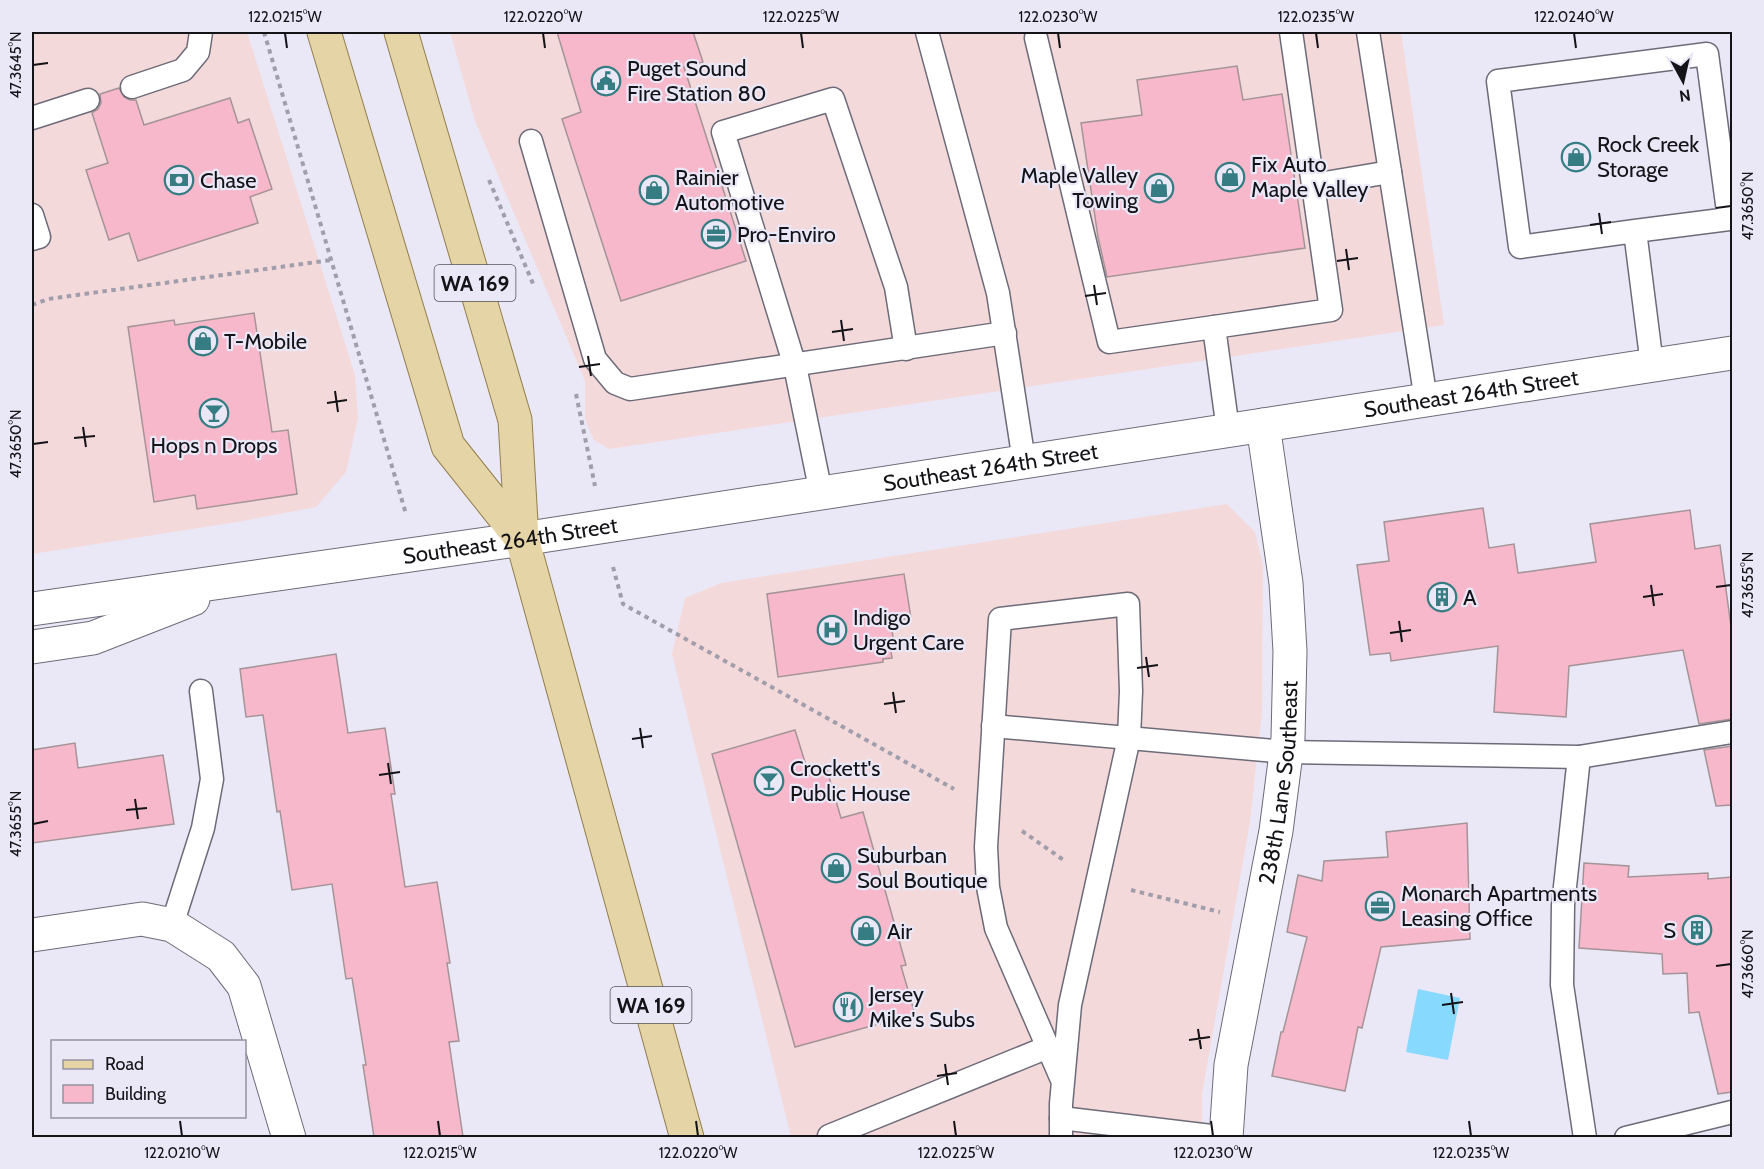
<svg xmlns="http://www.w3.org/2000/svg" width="1764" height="1169" font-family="Cabin,sans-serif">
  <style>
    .commercial { fill: #f4d9da }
    .water { fill: #87d9fd }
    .building { fill: #f6b8ca; stroke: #a49498; stroke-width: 1.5 }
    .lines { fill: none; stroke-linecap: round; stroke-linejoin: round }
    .lane-casing { stroke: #6d6b78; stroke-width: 25 }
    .street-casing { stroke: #6d6b78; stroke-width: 35 }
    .primary-casing { stroke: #917e4d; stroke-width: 35 }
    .path { stroke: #a09eaa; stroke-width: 4; stroke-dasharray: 4.5 4.5; stroke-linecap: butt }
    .lane { stroke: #fff; stroke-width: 22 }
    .street { stroke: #fff; stroke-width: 33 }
    .primary { stroke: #e5d4a6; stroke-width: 33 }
    .ticks { fill: none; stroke: #141318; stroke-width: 2 }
    .labels { text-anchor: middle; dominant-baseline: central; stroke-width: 4.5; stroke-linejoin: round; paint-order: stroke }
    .shield { fill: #eae8f7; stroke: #54535b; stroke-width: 1.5 }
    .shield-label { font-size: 21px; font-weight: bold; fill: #141318 }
    .poi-label { font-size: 22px; fill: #141318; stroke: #eae8f7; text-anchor: start }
    .street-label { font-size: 22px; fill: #141318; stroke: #eae8f7 }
    .neatline { fill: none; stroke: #141318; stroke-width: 2 }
    .ticks-label { font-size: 15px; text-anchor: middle; fill: #141318 }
  </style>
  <rect width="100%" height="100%" fill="#eae8f7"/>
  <g class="commercial">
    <polygon points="32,32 247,32 355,375 358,418 346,472 316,507 237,522 32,554"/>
    <polygon points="450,32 1401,32 1444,325 609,449 594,440 585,420 585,381 475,121"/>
    <polygon points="1227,504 1255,532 1263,565 1262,711 1250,822 1202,1094 1202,1137 791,1137 672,654 685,598 721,583"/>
  </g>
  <polygon class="water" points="1418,989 1460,998 1448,1060 1406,1052"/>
  <g class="building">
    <polygon points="557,32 693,32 703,62 684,67 746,261 621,301 562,119 581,112"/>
    <polygon points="1237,66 1243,100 1282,94 1305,248 1107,277 1098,237 1081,123 1142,115 1137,80"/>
    <polygon points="119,88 124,97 130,100 136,100 144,125 230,98 238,123 249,119 272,189 250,197 258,223 138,261 129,233 109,240 86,170 108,163 92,113 98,109 101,103 100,94"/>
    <polygon points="254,313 272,432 288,430 297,494 197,509 195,495 154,502 128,327 174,320 175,325"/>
    <polygon points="1483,508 1489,548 1514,544 1518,573 1596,562 1590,524 1690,510 1695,549 1720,545 1732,634 1732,719 1699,724 1683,650 1569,666 1566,717 1494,712 1498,646 1391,661 1390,653 1370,655 1357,565 1389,561 1384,522"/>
    <polygon points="904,574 911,618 891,621 893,638 889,639 892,658 883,659 883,662 778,677 767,594"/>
    <polygon points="336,654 348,733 385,728 395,794 391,794 405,887 437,882 450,963 447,963 459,1041 449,1042 463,1137 374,1137 363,1065 366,1065 352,978 346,979 332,884 292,890 280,811 277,812 263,715 246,717 240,669"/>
    <polygon points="795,730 809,775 827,770 841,818 863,812 906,965 901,966 915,1014 795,1047 712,754"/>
    <polygon points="75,743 78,768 163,755 174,824 32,843 32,750"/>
    <polygon points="1732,746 1732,805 1716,806 1704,750"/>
    <polygon points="1467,823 1470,939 1381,947 1362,1028 1358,1027 1345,1091 1272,1076 1281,1032 1283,1032 1307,937 1287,932 1298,875 1322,881 1324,861 1388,857 1386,832"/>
    <polygon points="1584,863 1629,866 1628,877 1708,873 1708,879 1732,877 1732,1092 1718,1094 1699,1012 1689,1013 1687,973 1663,974 1662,954 1579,948"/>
  </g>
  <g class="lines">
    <g class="lane-casing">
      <g id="lane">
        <polyline points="927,32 998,293 1024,461"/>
        <polyline points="1368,32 1426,400"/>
        <polyline points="1036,38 1109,342 1214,327"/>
        <polyline points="132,87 183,70 198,52 201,32"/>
        <polyline points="32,118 88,100"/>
        <polyline points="531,141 595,359 615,383 630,389 1005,333"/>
        <polyline points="1313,185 1390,172"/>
        <polyline points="32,215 39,237 32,239"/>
        <polyline points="1635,231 1520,247 1498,81 1707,54 1729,219 1635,231 1652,365"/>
        <polyline points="1228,430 1214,327 1331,310 1291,32"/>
        <polyline points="821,493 795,366 723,132 833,99 896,287 906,349"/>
        <polyline points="993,726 1286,752 1579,757 1732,732"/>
        <polyline points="1579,757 1563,905 1562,985 1585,1138"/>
        <polyline points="172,925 203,828 212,779 201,691"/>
        <polyline points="1061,1118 1228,1138"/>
        <polyline points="829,1136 1048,1047"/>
        <polyline points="1061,1138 1061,1104 1070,1005 1129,738 1131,691 1128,604 1000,619 986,847 988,887 996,928 1063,1082"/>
        <polyline points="1626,1138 1732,1112"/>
      </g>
    </g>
    <g class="street-casing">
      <g id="street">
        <path id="s1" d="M32,609L522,539L1732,353"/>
        <polyline points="32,647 93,638 193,599"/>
        <polyline points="32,935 142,919 172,925 221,956 244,986 289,1138"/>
        <path id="s2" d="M1226,1138L1231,1065L1276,831L1288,738L1290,651L1286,583L1263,425"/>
      </g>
    </g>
    <g class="primary-casing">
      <g id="primary">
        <polyline points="324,32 448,446 522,539"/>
        <polyline points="401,32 515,420 522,539 687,1138"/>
      </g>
    </g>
    <g class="path">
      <polyline points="264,32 406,514"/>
      <polyline points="489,180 534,286"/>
      <polyline points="32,305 48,299 331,260"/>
      <polyline points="576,394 595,486"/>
      <polyline points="613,567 623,604 954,789"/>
      <polyline points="1022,831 1065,861"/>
      <polyline points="1131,890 1220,912"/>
    </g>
    <use href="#lane" class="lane"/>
    <use href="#street" class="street"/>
    <use href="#primary" class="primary"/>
  </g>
  <path class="ticks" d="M285,33L287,48M543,33L545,48M801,33L803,48M1058,33L1060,48M1316,33L1318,48M1574,33L1576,48M33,65L48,63M1716,208L1731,206M1599,213L1602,234M1590,225L1611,222M1346,249L1349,270M1337,261L1358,258M1094,285L1097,305M1085,296L1106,293M841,320L844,341M832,332L853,329M588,356L591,376M579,367L600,364M335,391L338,412M327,403L347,400M83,427L86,447M74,438L95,436M33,444L48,442M1651,585L1654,606M1716,587L1731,585M1643,597L1663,594M1399,621L1402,642M1390,633L1411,630M1146,657L1149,677M1137,668L1158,665M893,692L896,713M884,704L905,701M640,728L643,748M632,739L652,736M388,763L391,784M379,775L400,772M135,799L138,819M126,810L147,808M33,824L48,821M1716,966L1731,964M1451,993L1454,1014M1442,1005L1463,1002M1198,1029L1201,1049M1189,1040L1210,1037M945,1064L948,1085M937,1076L957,1073M180,1121L182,1136M438,1121L440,1136M696,1121L698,1136M954,1121L956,1136M1211,1121L1213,1136M1469,1121L1471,1136"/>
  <defs>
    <g id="civic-ring" transform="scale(1.5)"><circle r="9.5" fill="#eae8f7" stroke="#357d83" stroke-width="1.5"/><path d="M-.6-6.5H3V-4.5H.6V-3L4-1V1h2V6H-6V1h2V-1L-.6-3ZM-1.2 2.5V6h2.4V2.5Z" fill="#357d83"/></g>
    <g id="shop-ring" transform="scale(1.5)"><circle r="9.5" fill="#eae8f7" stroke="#357d83" stroke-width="1.5"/><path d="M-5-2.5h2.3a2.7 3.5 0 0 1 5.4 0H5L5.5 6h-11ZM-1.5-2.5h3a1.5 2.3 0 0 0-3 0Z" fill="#357d83"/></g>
    <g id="bank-ring" transform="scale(1.5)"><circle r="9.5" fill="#eae8f7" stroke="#357d83" stroke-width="1.5"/><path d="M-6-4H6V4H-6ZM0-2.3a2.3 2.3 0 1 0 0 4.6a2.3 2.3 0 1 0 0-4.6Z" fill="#357d83"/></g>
    <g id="office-ring" transform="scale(1.5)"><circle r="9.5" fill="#eae8f7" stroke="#357d83" stroke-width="1.5"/><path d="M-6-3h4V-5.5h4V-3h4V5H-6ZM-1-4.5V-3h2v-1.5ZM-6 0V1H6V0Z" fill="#357d83"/></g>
    <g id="bar-ring" transform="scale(1.5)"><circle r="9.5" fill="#eae8f7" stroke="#357d83" stroke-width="1.5"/><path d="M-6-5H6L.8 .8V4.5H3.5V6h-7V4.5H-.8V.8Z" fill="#357d83"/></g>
    <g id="building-ring" transform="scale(1.5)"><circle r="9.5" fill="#eae8f7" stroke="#357d83" stroke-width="1.5"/><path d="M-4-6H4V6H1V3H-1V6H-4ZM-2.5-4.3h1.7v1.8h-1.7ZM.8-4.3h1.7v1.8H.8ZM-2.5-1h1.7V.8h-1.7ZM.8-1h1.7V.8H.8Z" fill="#357d83"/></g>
    <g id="hospital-ring" transform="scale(1.5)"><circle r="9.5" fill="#eae8f7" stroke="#357d83" stroke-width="1.5"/><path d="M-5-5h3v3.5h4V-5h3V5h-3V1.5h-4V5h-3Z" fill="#357d83"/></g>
    <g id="restaurant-ring" transform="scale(1.5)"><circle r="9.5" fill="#eae8f7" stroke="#357d83" stroke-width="1.5"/><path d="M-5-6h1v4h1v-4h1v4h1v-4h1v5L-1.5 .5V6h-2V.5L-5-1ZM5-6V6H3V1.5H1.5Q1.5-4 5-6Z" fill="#357d83"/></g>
  </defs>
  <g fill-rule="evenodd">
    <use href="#civic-ring" x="606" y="81"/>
    <use href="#shop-ring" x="1576" y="157"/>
    <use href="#shop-ring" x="1230" y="177"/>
    <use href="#bank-ring" x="179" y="180"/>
    <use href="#shop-ring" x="1159" y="188"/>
    <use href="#shop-ring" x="654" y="190"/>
    <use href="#office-ring" x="716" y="234"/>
    <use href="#shop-ring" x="203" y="341"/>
    <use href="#bar-ring" x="214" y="413"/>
    <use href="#building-ring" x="1442" y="597"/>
    <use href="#hospital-ring" x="832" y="630"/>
    <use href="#bar-ring" x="769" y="781"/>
    <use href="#shop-ring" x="836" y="868"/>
    <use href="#office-ring" x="1380" y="906"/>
    <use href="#building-ring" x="1697" y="930"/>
    <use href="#shop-ring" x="866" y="931"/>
    <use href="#restaurant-ring" x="848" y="1007"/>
  </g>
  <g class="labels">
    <g class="shield">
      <rect x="434.5" y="265" width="81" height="36" rx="4.5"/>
      <rect x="610.5" y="987" width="81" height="36" rx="4.5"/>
    </g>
    <g class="shield-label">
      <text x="475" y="283">WA 169</text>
      <text x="651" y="1005">WA 169</text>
    </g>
    <g class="poi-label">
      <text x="627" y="68">Puget Sound<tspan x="627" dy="25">Fire Station 80</tspan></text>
      <text x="1597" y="144">Rock Creek<tspan x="1597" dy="25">Storage</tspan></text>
      <text x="1251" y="164">Fix Auto<tspan x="1251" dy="25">Maple Valley</tspan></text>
      <text x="1138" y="175" text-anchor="end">Maple Valley<tspan x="1138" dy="25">Towing</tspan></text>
      <text x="675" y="177">Rainier<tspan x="675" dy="25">Automotive</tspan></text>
      <text x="200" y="180">Chase</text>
      <text x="737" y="234">Pro-Enviro</text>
      <text x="224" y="341">T-Mobile</text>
      <text x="214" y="445" text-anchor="middle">Hops n Drops</text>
      <text x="1463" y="597">A</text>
      <text x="853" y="617">Indigo<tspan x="853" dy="25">Urgent Care</tspan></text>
      <text x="790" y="768">Crockett's<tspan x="790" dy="25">Public House</tspan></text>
      <text x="857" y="855">Suburban<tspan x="857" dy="25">Soul Boutique</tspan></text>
      <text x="1401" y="893">Monarch Apartments<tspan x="1401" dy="25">Leasing Office</tspan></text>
      <text x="1676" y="930" text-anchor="end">S</text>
      <text x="887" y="931">Air</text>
      <text x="869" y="994">Jersey<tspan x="869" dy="25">Mike's Subs</tspan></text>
    </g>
    <g class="street-label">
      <text stroke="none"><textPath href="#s1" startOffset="1455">Southeast 264th Street</textPath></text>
      <text stroke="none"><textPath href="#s1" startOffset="969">Southeast 264th Street</textPath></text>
      <text stroke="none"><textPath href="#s1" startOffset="483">Southeast 264th Street</textPath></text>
      <text stroke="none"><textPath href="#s2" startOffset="360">238th Lane Southeast</textPath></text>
    </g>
  </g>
  <rect width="1764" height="1169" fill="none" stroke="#eae8f7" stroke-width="66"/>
  <rect x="51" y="1040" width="195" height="78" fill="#eae8f7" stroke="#94939e" stroke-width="1.5"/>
  <rect x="63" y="1060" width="30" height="9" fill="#e5d4a6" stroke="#94939e" stroke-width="1.5"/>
  <text x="105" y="1070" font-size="18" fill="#141318">Road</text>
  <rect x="63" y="1085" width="30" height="18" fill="#f6b8ca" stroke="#94939e" stroke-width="1.5"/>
  <text x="105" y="1100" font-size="18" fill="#141318">Building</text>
  <g transform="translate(1683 81) rotate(172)" stroke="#eae8f7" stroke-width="4.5" paint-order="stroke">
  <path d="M0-4.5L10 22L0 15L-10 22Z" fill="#141318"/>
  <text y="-9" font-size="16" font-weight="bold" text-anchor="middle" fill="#141318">N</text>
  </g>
  <rect x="33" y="33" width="1698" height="1103" class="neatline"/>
  <g class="ticks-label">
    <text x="285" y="22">122.0215°W</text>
    <text x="543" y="22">122.0220°W</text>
    <text x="801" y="22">122.0225°W</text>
    <text x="1058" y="22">122.0230°W</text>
    <text x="1316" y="22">122.0235°W</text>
    <text x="1574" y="22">122.0240°W</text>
    <text transform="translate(16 65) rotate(-90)" y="5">47.3645°N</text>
    <text transform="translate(1748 206) rotate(-90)" y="5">47.3650°N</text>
    <text transform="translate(16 444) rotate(-90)" y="5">47.3650°N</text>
    <text transform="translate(1748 585) rotate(-90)" y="5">47.3655°N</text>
    <text transform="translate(16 824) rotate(-90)" y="5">47.3655°N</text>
    <text transform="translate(1748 964) rotate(-90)" y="5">47.3660°N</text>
    <text x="182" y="1158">122.0210°W</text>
    <text x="440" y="1158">122.0215°W</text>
    <text x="698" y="1158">122.0220°W</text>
    <text x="956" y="1158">122.0225°W</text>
    <text x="1213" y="1158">122.0230°W</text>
    <text x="1471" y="1158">122.0235°W</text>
  </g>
</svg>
